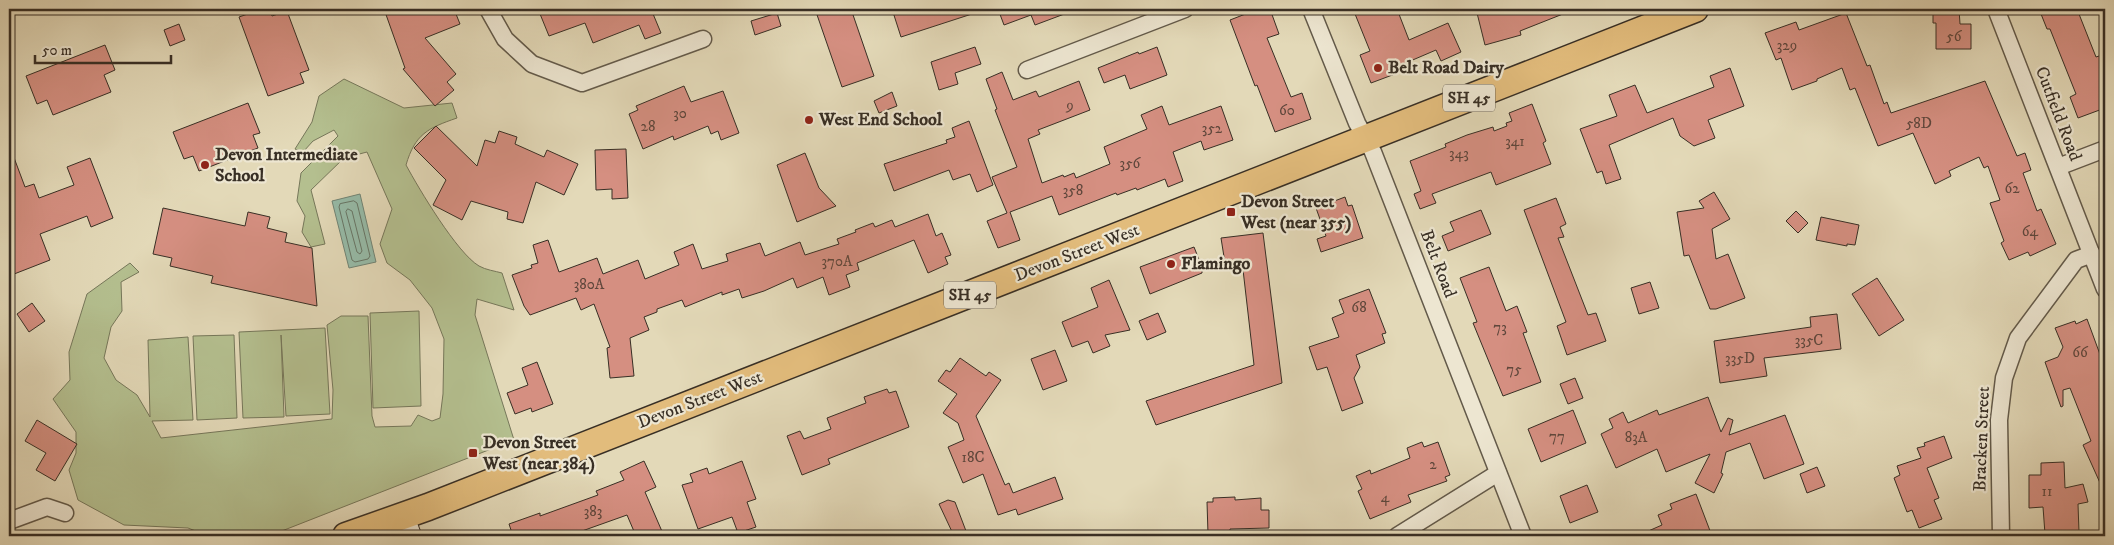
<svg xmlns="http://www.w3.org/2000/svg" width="2114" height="545" font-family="'IM FELL DW Pica',serif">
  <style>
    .green { fill: #b4bf8f; stroke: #76775a }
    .water { fill: #96bba8; stroke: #708374 }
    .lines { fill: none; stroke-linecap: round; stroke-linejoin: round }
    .shore { stroke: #677566; stroke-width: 1 }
    .building { fill: #d58f81; stroke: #382f25 }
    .street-casing { stroke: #635a4a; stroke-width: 19 }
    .secondary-casing { stroke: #382f25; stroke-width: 26 }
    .primary-casing { stroke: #382f25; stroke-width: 29 }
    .street { stroke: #ede6d1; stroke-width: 16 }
    .secondary { stroke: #ede6d1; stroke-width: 24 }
    .primary { stroke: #e2bc7c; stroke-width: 26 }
    .poi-dot { fill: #8f2418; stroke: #ede6d1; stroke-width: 2 }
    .labels { text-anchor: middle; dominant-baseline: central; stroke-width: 4.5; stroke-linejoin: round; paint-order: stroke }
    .number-label { font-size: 15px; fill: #5f473c }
    .shield { fill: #ede6d1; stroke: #6e6659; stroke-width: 1 }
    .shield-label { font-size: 16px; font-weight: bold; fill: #382f25 }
    .poi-label { font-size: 18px; font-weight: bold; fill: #382f25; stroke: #ede6d1; text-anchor: start }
    .street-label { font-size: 18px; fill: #382f25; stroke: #ede6d1 }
  </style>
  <rect width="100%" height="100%" fill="#e3d9b8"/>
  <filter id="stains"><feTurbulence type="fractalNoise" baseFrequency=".004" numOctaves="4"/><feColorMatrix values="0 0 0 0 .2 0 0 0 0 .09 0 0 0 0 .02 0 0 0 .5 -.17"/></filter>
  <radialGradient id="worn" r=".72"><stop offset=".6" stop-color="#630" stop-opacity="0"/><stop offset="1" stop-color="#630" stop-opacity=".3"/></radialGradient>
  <g class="green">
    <path d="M344,79L404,108L452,103L457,118C428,128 415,134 406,165C419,189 457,253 479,266C486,270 495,271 502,273L514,310L477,299L475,315L514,440L269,536H208L188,528L124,525L78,500L69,470L76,453V432L53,399L70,380L69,352L87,294L130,263L139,272L121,282L122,311L111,327L104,358L116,380L137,395L150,417L148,340L188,337L193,420L152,421L161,438L332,419L333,390L327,325L341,316H368L372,416L375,427L411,426L418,415L432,421L440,418L443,394L444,339L432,308L410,280L387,263L380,244L392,209L367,152L344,158L311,190L325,244L311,247L302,232L305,216L297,201L301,173L338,136L334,130L313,141L303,152L295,149L312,122L319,96Z"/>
    <polygon points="419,311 421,406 373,408 370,313"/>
    <polygon points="325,328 330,414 286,416 281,335 284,417 243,418 239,332"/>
    <polygon points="234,335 237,418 197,420 193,336"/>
  </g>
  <polygon class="water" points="360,194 376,262 349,268 332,201"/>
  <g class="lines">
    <g class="shore">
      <polygon points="354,201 357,203 370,256 368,259 355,262 352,260 339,207 340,204"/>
      <polygon points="348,209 352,211 362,251 360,254 357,252 346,212"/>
    </g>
  </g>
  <g class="building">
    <polygon points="262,9 269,9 272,16 287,11 309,70 300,73 304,83 268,96 239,17"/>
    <polygon points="384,9 454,9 460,24 425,38 456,74 447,82 454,90 435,106 403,69 405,68"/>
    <polygon points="538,9 651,9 661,33 645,39 639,25 593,43 585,23 549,36"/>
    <polygon points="815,9 851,9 874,76 842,87"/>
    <polygon points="892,9 978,9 978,12 901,37"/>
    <polygon points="998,9 1074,9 1075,10 1035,25 1031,15 1004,25"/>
    <polygon points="1246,9 1270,9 1279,34 1267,38 1291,97 1302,93 1311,119 1275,132 1257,85 1255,86 1230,20 1248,13"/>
    <polygon points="1353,9 1397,9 1409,40 1448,23 1461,52 1441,61 1436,50 1401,65 1403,71 1371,83 1360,55 1370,51"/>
    <polygon points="1476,9 1573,9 1573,10 1520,31 1521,35 1485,45"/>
    <polygon points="1933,9 1959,9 1960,24 1971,24 1971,49 1936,49 1936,23 1933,23"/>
    <polygon points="2039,9 2077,9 2096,57 2105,54 2105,108 2078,118 2070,97 2076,94 2050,29 2047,29"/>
    <polygon points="777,13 781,26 755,35 751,21"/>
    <polygon points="1846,13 1867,66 1870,65 1884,104 1887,102 1891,113 1985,81 2017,156 2025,153 2031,170 2023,173 2037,211 2041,209 2056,244 2030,256 2028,252 2009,260 2001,243 2004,241 1990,203 2000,200 1988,166 1984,168 1979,157 1949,171 1951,176 1935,184 1913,133 1878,146 1855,88 1850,90 1842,68 1817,79 1817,81 1792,90 1781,58 1776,60 1765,33 1796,22 1799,30"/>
    <polygon points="179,24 185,40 170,46 164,30"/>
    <polygon points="105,45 115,70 104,75 111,92 53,115 47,100 37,104 26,76"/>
    <polygon points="975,47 981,64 955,73 958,84 939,90 931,62"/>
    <polygon points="1157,47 1167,75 1130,89 1125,75 1104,83 1098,68 1138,52 1139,54"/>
    <polygon points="1730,68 1744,106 1708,120 1715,138 1694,146 1680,136 1673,118 1609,145 1621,179 1606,184 1602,171 1597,173 1580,129 1617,116 1609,95 1635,85 1647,113 1714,87 1710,76"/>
    <polygon points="1002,72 1013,100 1036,91 1039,97 1079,81 1090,110 1038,130 1040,134 1028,139 1042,183 1063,175 1064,177 1074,173 1076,178 1110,164 1104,147 1147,129 1141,115 1162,106 1169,125 1221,106 1233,140 1204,150 1201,141 1173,152 1183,181 1168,187 1165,179 1137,190 1136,188 1117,195 1116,193 1059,215 1052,196 1010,212 1020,240 998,248 987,221 1007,213 992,177 1017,167 995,110 997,109 986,79"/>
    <polygon points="684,86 691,102 723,91 739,133 721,140 718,131 711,134 708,126 674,140 673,136 643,149 629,114 638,110 636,106"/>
    <polygon points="892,92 897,106 879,113 874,101"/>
    <polygon points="248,103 260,133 253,135 258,148 199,171 193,156 184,159 173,132"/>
    <polygon points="1532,104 1546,141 1543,143 1551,164 1496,185 1491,172 1432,194 1436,203 1420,209 1414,194 1421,191 1410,161 1446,147 1445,144 1467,135 1493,127 1494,131 1507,126 1506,123 1512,121 1509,113"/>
    <polygon points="969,121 993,185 977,192 970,174 953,180 949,170 894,191 884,164 947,143 946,140 955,137 952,128"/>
    <polygon points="436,126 477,166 485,140 495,143 499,131 517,137 515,144 544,157 547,150 578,164 564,195 536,182 523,223 507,219 508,212 471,201 462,220 433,205 446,180 414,148"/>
    <polygon points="10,147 25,187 34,184 39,198 74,185 67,167 90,158 113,218 91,227 87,216 40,234 50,260 9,276 9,148"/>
    <polygon points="626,149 628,198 612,199 612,189 596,190 595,150"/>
    <polygon points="805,153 819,188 836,206 797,222 777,165"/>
    <polygon points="1714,192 1730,219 1712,229 1716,259 1728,254 1745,298 1716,309 1710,309 1689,255 1684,256 1677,212 1704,208 1699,201"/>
    <polygon points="1345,197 1348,206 1352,205 1363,238 1321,252 1317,239 1326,236 1316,208"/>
    <polygon points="1556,198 1566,224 1560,227 1564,237 1558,238 1588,315 1596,313 1606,341 1567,355 1557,326 1566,322 1524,210"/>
    <polygon points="163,208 245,226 248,212 270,217 267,228 287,233 285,242 312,248 317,306 211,283 213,276 170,266 172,258 153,254"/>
    <polygon points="1481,210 1491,234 1448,251 1442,236 1454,231 1450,222"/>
    <polygon points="1796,211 1808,223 1798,233 1786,221"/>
    <polygon points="928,214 936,236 942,233 951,255 945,257 948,264 928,273 914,240 857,263 859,270 846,275 850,287 829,295 823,277 797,288 793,278 764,291 742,298 739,289 722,295 722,292 685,307 682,300 657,309 657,312 644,317 649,330 630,338 634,376 610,378 607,348 610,347 594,304 581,310 576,298 530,315 524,306 512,275 532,268 531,265 538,263 533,245 548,240 559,272 597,258 603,274 638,260 645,279 679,265 674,252 693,244 702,269 728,261 726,254 760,243 765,256 800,242 805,255 839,244 837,239 856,232 855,230 873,223 875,227 892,220 895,227"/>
    <polygon points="1821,217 1859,225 1855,245 1847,244 1847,246 1816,240"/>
    <polygon points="1263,233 1282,383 1156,425 1146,401 1254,365 1242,261 1225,263 1221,238"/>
    <polygon points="1194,247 1202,267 1202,273 1150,294 1140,267"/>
    <polygon points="1489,267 1506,311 1517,306 1527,332 1523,333 1541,382 1503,396 1473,323 1477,322 1460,278"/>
    <polygon points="1877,278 1904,320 1879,336 1852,294"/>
    <polygon points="1109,280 1130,330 1105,335 1110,346 1093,353 1088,341 1072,347 1062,322 1098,307 1091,288"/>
    <polygon points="1650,282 1659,308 1639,314 1631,288"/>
    <polygon points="1369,289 1386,333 1382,334 1385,343 1356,355 1360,367 1354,378 1363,403 1342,411 1327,367 1317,370 1309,347 1339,337 1332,318 1344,313 1339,300"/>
    <polygon points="32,303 45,321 29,332 17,314"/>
    <polygon points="1158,313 1166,332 1147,340 1139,321"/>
    <polygon points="1837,314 1841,349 1764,358 1767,376 1720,383 1714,341 1811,327 1810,317"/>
    <polygon points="2087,319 2105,368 2105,494 2083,445 2091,441 2070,388 2063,390 2063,406 2061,407 2045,362 2058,357 2063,347 2055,328 2075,321 2076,324"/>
    <polygon points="1055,350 1067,381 1043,390 1031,359"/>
    <polygon points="960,358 986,376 989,372 1001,380 976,416 1005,485 1009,483 1013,493 1055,477 1063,499 1018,515 1016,509 998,515 983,474 963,483 948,447 964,440 958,423 943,413 957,394 938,381 946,370 950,372"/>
    <polygon points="537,362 553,404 532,412 531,408 515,414 507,393 528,385 522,368"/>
    <polygon points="1575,378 1583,398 1568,404 1560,384"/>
    <polygon points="887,389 889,393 896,391 909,427 828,459 830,464 802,475 787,436 800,431 804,439 831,429 827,418 866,403 864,397"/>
    <polygon points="1708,397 1721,432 1728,418 1733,420 1729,435 1785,415 1804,464 1764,479 1750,443 1726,452 1721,473 1723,474 1714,493 1695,483 1710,454 1666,472 1657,449 1616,468 1601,434 1613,428 1609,419 1623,412 1628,423 1657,410 1659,415"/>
    <polygon points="1573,410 1586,443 1541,462 1528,429"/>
    <polygon points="37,420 77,444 55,481 36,470 46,453 25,441"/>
    <polygon points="1944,436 1952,458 1927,468 1939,498 1934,500 1942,519 1919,528 1912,510 1907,512 1894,478 1900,475 1897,466 1921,458 1917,448 1925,446 1924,443"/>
    <polygon points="1422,442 1424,447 1438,442 1450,475 1445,477 1447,481 1408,495 1411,502 1370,519 1358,491 1362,489 1356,476 1370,470 1371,474 1410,458 1407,448"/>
    <polygon points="644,461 656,487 645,492 664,536 636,536 627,515 568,536 513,536 509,524 540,513 540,516 598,495 596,491 624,480 620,472"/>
    <polygon points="742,461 756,499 747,502 756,527 738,533 732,517 698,529 682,485 693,482 690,474 707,468 709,474"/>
    <polygon points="2064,462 2065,488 2083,484 2088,502 2078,504 2079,532 2045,534 2043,507 2029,508 2029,475 2041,475 2041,463"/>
    <polygon points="1817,467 1825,486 1807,493 1800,474"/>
    <polygon points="1587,485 1598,512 1570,523 1560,496"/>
    <polygon points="1696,494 1712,536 1637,536 1662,525 1658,515 1672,509 1670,504"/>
    <polygon points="1235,497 1235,500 1261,498 1261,510 1269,510 1269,528 1230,529 1230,533 1208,534 1207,502 1213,502 1213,498"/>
    <polygon points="948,500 955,502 966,531 954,536 939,504"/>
  </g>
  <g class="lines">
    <g class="street-casing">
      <g id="street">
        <polyline points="488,9 505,39 532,64 582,83 703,39"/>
        <polyline points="1311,9 1357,123 1373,152 1523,536"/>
        <polyline points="1996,9 2105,289"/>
        <polyline points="1027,70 1185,9"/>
        <polyline points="2058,167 2105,149"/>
        <polyline points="9,521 47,507 65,513"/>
        <polyline points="1397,536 1498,473"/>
        <polyline points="2001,536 1999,420 2004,378 2018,338 2076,260 2092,254"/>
      </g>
    </g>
    <g class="secondary-casing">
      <polyline id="secondary" points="402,517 409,536"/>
    </g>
    <g class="primary-casing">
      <polyline id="primary" points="346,536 428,507 1695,9"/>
    </g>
    <use href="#street" class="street"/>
    <use href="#secondary" class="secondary"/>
    <use href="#primary" class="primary"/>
  </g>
  <g class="poi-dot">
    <circle cx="1378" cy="68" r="5"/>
    <circle cx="809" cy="120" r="5"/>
    <circle cx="205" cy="165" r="5"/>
    <rect x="1226" y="207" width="10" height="10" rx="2.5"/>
    <circle cx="1171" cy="264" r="5"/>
    <rect x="468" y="448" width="10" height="10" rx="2.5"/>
  </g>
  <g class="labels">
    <g class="number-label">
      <text x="1954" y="36">56</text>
      <text x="1787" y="45">329</text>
      <text x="1070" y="105">9</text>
      <text x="1287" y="110">60</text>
      <text x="680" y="113">30</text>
      <text x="1919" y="123">58D</text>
      <text x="648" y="126">28</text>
      <text x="1212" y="128">352</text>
      <text x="1515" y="141">341</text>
      <text x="1459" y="153">343</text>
      <text x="1130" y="163">356</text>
      <text x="2012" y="188">62</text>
      <text x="1073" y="190">358</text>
      <text x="2030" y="231">64</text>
      <text x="837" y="261">370A</text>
      <text x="589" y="284">380A</text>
      <text x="1359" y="307">68</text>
      <text x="1500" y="327">73</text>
      <text x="1809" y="340">335C</text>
      <text x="2080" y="352">66</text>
      <text x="1740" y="358">335D</text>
      <text x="1514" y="369">75</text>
      <text x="1557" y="436">77</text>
      <text x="1636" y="437">83A</text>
      <text x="973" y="457">18C</text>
      <text x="1433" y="464">2</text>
      <text x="2047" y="491">11</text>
      <text x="1385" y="497">4</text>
      <text x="593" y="511">383</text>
    </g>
    <g class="shield">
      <rect x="1443" y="84.5" width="52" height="27" rx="4"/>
      <rect x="944" y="281.5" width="52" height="27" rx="4"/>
    </g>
    <g class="shield-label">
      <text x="1469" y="98">SH 45</text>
      <text x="970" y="295">SH 45</text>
    </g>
    <g class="poi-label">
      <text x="1388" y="68">Belt Road Dairy</text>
      <text x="819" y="120">West End School</text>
      <text x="215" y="155">Devon Intermediate<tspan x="215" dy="21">School</tspan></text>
      <text x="1241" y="202">Devon Street<tspan x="1241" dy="21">West (near 355)</tspan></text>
      <text x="1181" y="264">Flamingo</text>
      <text x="483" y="443">Devon Street<tspan x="483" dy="21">West (near 384)</tspan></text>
    </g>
    <g class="street-label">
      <text transform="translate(2058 114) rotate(69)">Cutfield Road</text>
      <text transform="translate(1077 253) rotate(-21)">Devon Street West</text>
      <text transform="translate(1438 264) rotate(69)">Belt Road</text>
      <text transform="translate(700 400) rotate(-21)">Devon Street West</text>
      <text transform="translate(1982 439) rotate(-88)">Bracken Street</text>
    </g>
  </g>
  <rect width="2114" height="545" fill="none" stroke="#e3d9b8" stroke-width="30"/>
  <rect x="10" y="10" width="2094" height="525" fill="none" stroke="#382f25" stroke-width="2.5"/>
  <rect x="15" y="15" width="2084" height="515" fill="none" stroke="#382f25"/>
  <path d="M35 55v8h136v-8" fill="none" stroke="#382f25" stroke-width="2.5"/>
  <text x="42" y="55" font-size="15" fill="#382f25" stroke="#ede6d1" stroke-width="4" paint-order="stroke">50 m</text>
  <rect width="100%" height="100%" filter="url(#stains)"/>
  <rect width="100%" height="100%" fill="url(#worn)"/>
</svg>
